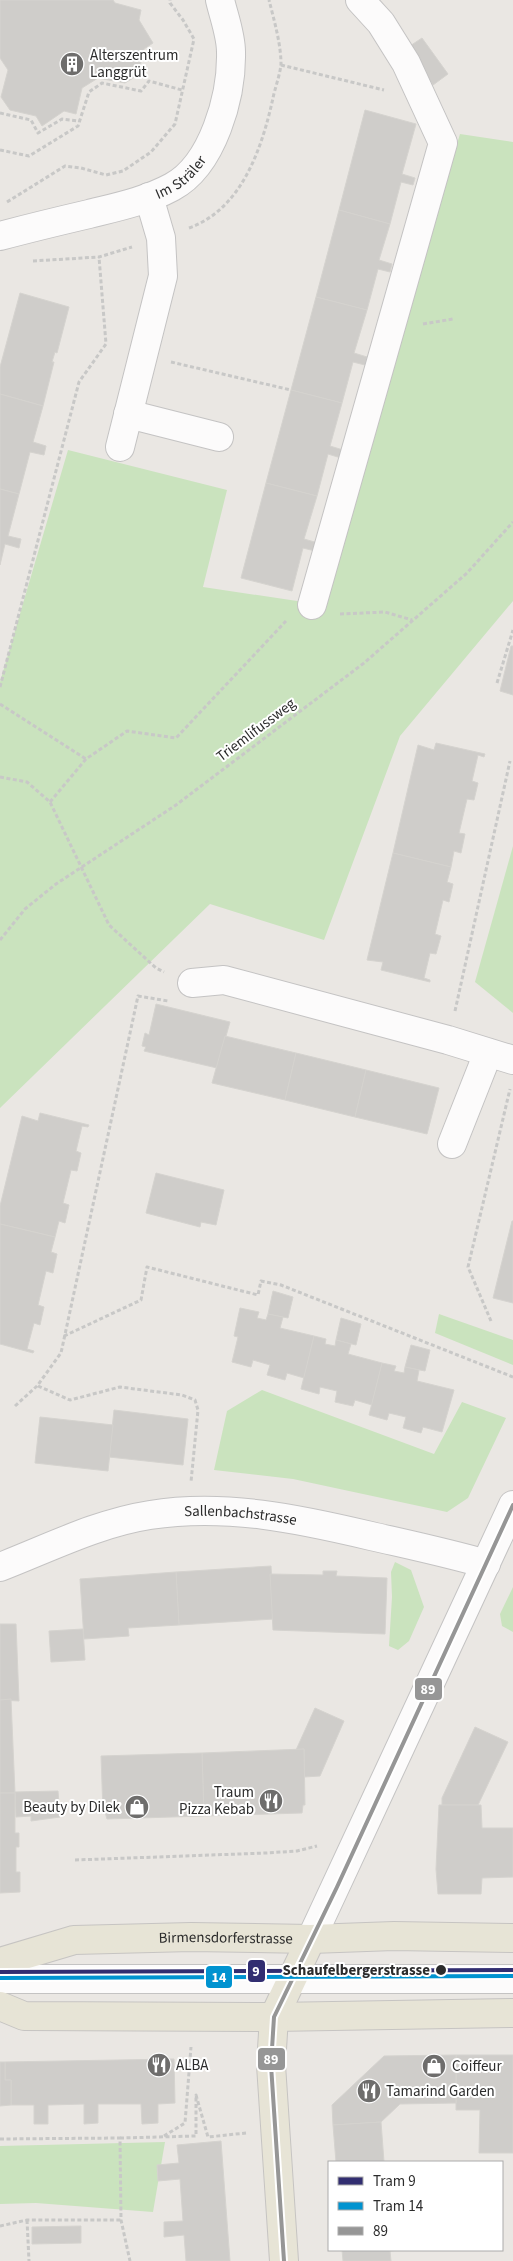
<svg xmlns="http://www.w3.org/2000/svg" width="513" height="2261" font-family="'Source Sans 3',sans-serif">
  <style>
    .green { fill: #cae3be }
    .building { fill: #cfcdca; stroke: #d5d3cf }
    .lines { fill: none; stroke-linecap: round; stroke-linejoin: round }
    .minor-casing { stroke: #c4c3c3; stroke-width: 30 }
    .major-casing { stroke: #c6c4c2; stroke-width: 30 }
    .path { stroke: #c8c8c7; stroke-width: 3; stroke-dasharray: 4 2.5; stroke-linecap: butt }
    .minor { stroke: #fcfbfb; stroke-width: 28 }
    .major { stroke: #e7e4d6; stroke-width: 28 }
    .bus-1-casing { stroke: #fff; stroke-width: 8 }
    .bus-1 { stroke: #969696; stroke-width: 4 }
    .tram-1-casing { stroke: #fff; stroke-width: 8 }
    .tram-2-casing { stroke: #fff; stroke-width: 8 }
    .tram-1 { stroke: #322e71; stroke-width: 4 }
    .tram-2 { stroke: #0093d0; stroke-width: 4 }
    .stop-dot { fill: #2c2c2c; stroke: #fff; stroke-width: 2 }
    .labels { text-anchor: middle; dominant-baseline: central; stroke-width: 4; stroke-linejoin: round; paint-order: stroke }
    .poi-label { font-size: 15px; fill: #2c2c2c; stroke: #fff; text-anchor: start }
    .street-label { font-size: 15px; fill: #2c2c2c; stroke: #fff }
    .stop-label { font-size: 15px; font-weight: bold; fill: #2c2c2c; stroke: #fff; text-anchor: end }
    .line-badge { stroke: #fff; stroke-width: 2 }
    .badge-label { font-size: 14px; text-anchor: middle; font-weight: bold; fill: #fff }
  </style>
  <rect width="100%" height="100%" fill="#eae7e3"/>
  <g class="green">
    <polygon points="460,134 513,142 513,601 400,736 324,940 210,904 0,1108 0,682 68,450 227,490 203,587 317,604"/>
    <polygon points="513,846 513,1013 475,982"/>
    <polygon points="439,1314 513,1340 513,1365 435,1333"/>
    <polygon points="262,1390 434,1454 462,1402 506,1418 468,1498 447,1512 293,1479 214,1470 227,1411"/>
    <polygon points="395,1562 411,1570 424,1607 409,1641 398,1650 389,1646 392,1597 391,1572"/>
    <polygon points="513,1587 513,1632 502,1626 500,1614"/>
    <polygon points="165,2142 153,2212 36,2203 0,2204 0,2146"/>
  </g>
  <g class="building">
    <polygon points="0,0 113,0 115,3 141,10 139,20 153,43 144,49 138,75 125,83 98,78 82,88 76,114 64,111 42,126 36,116 10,110 1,97 8,70 0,58"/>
    <polygon points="422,38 448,74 433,85 407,48"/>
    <polygon points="365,110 416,124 402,174 415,178 413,185 401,182 390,224 339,210"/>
    <polygon points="339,210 390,224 379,260 392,264 390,272 378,269 367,310 316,297"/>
    <polygon points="20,293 69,307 57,353 55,352 52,362 54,362 43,406 0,394 0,367"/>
    <polygon points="316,297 367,310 354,353 367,357 365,365 353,362 342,403 291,390"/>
    <polygon points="291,390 342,403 330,446 343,450 341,458 328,454 317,496 266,483"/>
    <polygon points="0,394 43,406 33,442 46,446 44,455 30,452 19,494 0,489"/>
    <polygon points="266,483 317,496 304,539 318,543 315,551 303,548 292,591 241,578"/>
    <polygon points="0,489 19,494 8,536 21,539 19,548 5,544 0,565"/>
    <polygon points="511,646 513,646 513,695 500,691"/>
    <polygon points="436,743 485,754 484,757 478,755 472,781 478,783 474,800 467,799 459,833 465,834 461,853 454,851 451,867 393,853 418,745 434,750"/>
    <polygon points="393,853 451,867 447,882 453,884 449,902 443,900 435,934 441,936 436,954 430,953 424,978 430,980 430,982 381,970 383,962 367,960"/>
    <polygon points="156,1004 230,1022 217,1068 144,1051 146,1047 142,1046 145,1033 149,1035"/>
    <polygon points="225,1036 296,1053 285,1100 212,1083"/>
    <polygon points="296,1053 366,1070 355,1117 285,1100"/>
    <polygon points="366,1070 439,1088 427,1134 355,1117"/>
    <polygon points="40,1113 89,1125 88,1127 82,1126 76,1151 81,1153 77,1171 71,1170 63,1203 69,1205 65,1223 59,1221 55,1237 0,1224 0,1206 22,1116 38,1121"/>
    <polygon points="156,1173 224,1190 216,1225 201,1222 200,1227 146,1213"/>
    <polygon points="512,1221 513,1221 513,1303 493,1298"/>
    <polygon points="0,1224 55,1237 51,1252 57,1254 53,1273 46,1271 38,1305 44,1307 40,1325 34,1323 27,1349 34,1351 33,1353 0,1344"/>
    <polygon points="273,1291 293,1297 288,1318 268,1314"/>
    <polygon points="240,1308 259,1312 257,1318 266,1320 268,1314 283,1317 280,1328 314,1336 304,1378 287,1373 285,1380 267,1375 270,1365 253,1360 251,1367 232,1362 238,1337 234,1336"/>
    <polygon points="341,1318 361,1324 356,1345 336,1340"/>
    <polygon points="314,1336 326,1339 325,1344 335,1346 336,1340 351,1344 348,1354 382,1363 372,1405 355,1400 353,1406 335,1402 337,1391 320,1387 319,1394 301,1389"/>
    <polygon points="411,1345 430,1350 425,1371 405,1367"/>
    <polygon points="382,1363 396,1366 394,1371 404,1373 405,1367 419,1370 417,1381 454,1390 442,1432 423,1427 421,1433 403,1428 406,1417 389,1413 387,1420 369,1415"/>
    <polygon points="114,1410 188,1419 183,1465 109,1457"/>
    <polygon points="40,1417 113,1425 108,1471 35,1463"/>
    <polygon points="271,1566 274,1619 179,1625 176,1572"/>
    <polygon points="323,1571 337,1571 336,1576 387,1578 385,1634 273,1630 270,1574 323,1575"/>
    <polygon points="176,1572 179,1625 128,1628 129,1636 84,1639 80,1579"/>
    <polygon points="0,1624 16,1624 19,1701 0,1700"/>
    <polygon points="83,1629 85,1660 51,1662 49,1631"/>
    <polygon points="11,1699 15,1793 0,1793 0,1700"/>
    <polygon points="315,1708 344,1721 320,1776 304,1777 304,1749 296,1750"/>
    <polygon points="475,1727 508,1742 478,1805 442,1805 442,1798"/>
    <polygon points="304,1749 305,1805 303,1805 302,1813 204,1816 202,1753"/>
    <polygon points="202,1753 204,1816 107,1819 105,1812 103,1812 101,1756"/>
    <polygon points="58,1791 60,1817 31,1821 31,1816 16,1817 15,1792"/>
    <polygon points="0,1793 15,1793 15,1833 19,1833 19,1847 16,1847 16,1872 20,1872 20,1892 0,1893"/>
    <polygon points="439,1805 481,1805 482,1828 513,1828 513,1877 482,1878 481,1894 438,1894 436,1869"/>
    <polygon points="456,2055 513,2055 513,2153 479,2153 480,2110 456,2110"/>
    <polygon points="456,2055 456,2103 400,2104 381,2122 333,2125 332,2105 384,2056"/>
    <polygon points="174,2059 175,2103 158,2104 158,2123 142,2124 141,2104 98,2104 98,2123 84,2124 84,2104 48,2105 48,2124 34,2124 34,2105 11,2105 11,2080 5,2080 5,2062"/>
    <polygon points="0,2062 5,2062 5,2080 11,2080 11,2105 0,2106"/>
    <polygon points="381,2122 384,2162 336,2162 333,2125"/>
    <polygon points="221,2141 230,2261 186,2261 184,2235 164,2237 164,2222 183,2221 180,2179 158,2181 157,2165 179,2163 177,2145"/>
    <polygon points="81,2226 81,2243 32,2244 32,2227"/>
    <polygon points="342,2250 399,2250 390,2251 391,2261 343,2261"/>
  </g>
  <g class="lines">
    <g class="minor-casing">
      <g id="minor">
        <path id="s1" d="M0,236C30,228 59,221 89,214C117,207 146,201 172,187C213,165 232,96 231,52C231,35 224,17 220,0"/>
        <polyline points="128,414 219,437"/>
        <polyline points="120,447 163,276 161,238 149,197"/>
        <polyline points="312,605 443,143 406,63 381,23 360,0"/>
        <polyline points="192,983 224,980 448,1040 513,1060"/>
        <polyline points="452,1144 488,1053"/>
        <path id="s2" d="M0,1567C49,1548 98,1523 150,1515C225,1503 299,1519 371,1536C410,1545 448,1553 486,1564"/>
        <polyline points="311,1939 513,1505"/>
        <polyline points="0,1979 513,1979"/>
      </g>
    </g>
    <g class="major-casing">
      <g id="major">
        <path id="s3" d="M0,1962L74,1940L191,1937L311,1939L394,1936L513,1938"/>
        <polyline points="0,2006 24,2016 274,2017 513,2013"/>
        <polyline points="284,2261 271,2065 274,2017 311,1939"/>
      </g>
    </g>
    <g class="path">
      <polyline points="281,65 384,90"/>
      <polyline points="0,113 31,120 38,133 62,119 79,121"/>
      <polyline points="0,150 29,156 78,126 89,92 102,83 141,91 149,81 182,90"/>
      <polyline points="7,202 65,166 81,168 106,175 123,171 151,152 175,124 194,39 183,20 170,3 170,0"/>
      <path d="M189,228C242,209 262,148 273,98C275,88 280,75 281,64C281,44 274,20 269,0"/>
      <polyline points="33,261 99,257 132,247"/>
      <polyline points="423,324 453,319"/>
      <polyline points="171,362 291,390"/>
      <polyline points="340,614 385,612 412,620"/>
      <polyline points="497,683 513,630"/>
      <polyline points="0,687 79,382 106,344 99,257"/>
      <polyline points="0,704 86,759"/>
      <polyline points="0,777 27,782 50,802 109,925 156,968 164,972"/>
      <polyline points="50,802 86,759 127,731 176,738 286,621"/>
      <polyline points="0,940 25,909 56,884 176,805 364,663 467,573 513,522"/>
      <polyline points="455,1011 510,761"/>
      <polyline points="491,1321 468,1267 510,1089"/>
      <polyline points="64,1336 141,1300 147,1267 258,1295 261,1281 281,1285 513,1377"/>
      <polyline points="38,1386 70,1400 120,1387 182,1395 195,1400 198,1410 191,1482"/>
      <polyline points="15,1406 37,1386 61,1353 138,996 168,1001"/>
      <polyline points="75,1860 266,1853 297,1851 317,1846"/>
      <polyline points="164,2136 185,2123 191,2047"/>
      <polyline points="120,2138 196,2136 196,2095 208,2137 246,2133"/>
      <polyline points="0,2139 120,2138 121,2220 130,2261"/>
      <polyline points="27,2220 29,2261"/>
      <polyline points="0,2226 27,2220 121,2220"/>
    </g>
    <use href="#minor" class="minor"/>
    <use href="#major" class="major"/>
    <g class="bus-1-casing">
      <polyline id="bus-1" points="284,2261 271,2065 274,2017 337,1887 513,1505"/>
    </g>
    <use href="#bus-1" class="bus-1"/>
    <g class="tram-1-casing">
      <polyline id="tram-1" points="0,1972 513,1970"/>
    </g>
    <g class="tram-2-casing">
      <polyline id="tram-2" points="0,1978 513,1976"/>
    </g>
    <use href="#tram-1" class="tram-1"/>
    <use href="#tram-2" class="tram-2"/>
  </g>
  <defs>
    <g id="building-disc" transform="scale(1.25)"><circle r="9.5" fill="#6e6d6c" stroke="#fff"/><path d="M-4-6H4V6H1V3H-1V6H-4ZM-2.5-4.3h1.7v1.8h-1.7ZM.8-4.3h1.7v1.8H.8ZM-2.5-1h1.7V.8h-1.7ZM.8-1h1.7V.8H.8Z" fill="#fff"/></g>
    <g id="restaurant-disc" transform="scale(1.25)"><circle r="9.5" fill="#6e6d6c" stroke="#fff"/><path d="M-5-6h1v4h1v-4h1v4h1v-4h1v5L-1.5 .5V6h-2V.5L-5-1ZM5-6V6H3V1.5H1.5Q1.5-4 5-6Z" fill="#fff"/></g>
    <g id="shop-disc" transform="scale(1.25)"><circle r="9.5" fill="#6e6d6c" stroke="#fff"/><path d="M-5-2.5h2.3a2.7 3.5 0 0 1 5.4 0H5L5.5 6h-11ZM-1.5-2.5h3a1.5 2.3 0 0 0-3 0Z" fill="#fff"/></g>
  </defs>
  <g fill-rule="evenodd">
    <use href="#building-disc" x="72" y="64"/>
    <use href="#restaurant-disc" x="271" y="1801"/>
    <use href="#shop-disc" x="137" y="1807"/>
    <use href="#restaurant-disc" x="159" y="2065"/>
    <use href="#shop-disc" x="434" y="2066"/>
    <use href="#restaurant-disc" x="369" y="2091"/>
  </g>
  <circle class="stop-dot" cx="441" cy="1970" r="6"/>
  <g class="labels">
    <g class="poi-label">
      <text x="90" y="55">Alterszentrum<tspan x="90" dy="17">Langgrüt</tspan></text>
      <text x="254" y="1792" text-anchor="end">Traum<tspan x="254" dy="17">Pizza Kebab</tspan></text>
      <text x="120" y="1807" text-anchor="end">Beauty by Dilek</text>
      <text x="176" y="2065">ALBA</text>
      <text x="452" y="2066">Coiffeur</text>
      <text x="386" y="2091">Tamarind Garden</text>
    </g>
    <g class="street-label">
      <text stroke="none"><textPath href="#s1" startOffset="192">Im Sträler</textPath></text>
      <text transform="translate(256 730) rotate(-37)">Triemlifussweg</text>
      <text stroke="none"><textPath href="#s2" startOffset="250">Sallenbachstrasse</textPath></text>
      <text stroke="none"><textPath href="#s3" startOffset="229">Birmensdorferstrasse</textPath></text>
    </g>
    <g class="stop-label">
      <text x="430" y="1970">Schaufelbergerstrasse</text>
    </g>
  </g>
  <g class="line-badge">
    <rect x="414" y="1677" width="29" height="24" rx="5" fill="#969696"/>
    <rect x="247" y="1959" width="19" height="24" rx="5" fill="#322e71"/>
    <rect x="205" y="1965" width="28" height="24" rx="5" fill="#0093d0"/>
    <rect x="257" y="2047" width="29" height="24" rx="5" fill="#969696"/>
  </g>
  <g class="badge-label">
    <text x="428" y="1694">89</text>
    <text x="256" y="1976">9</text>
    <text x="219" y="1982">14</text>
    <text x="271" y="2064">89</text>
  </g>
  <rect x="328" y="2161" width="175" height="90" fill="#ffffff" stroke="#ababab"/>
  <rect x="338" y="2177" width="25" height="8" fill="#322e71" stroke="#ababab"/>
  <text x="373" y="2186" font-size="15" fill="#2c2c2c">Tram 9</text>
  <rect x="338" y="2202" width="25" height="8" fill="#0093d0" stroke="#ababab"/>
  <text x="373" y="2211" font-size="15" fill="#2c2c2c">Tram 14</text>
  <rect x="338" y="2227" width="25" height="8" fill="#969696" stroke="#ababab"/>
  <text x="373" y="2236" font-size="15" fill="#2c2c2c">89</text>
</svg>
